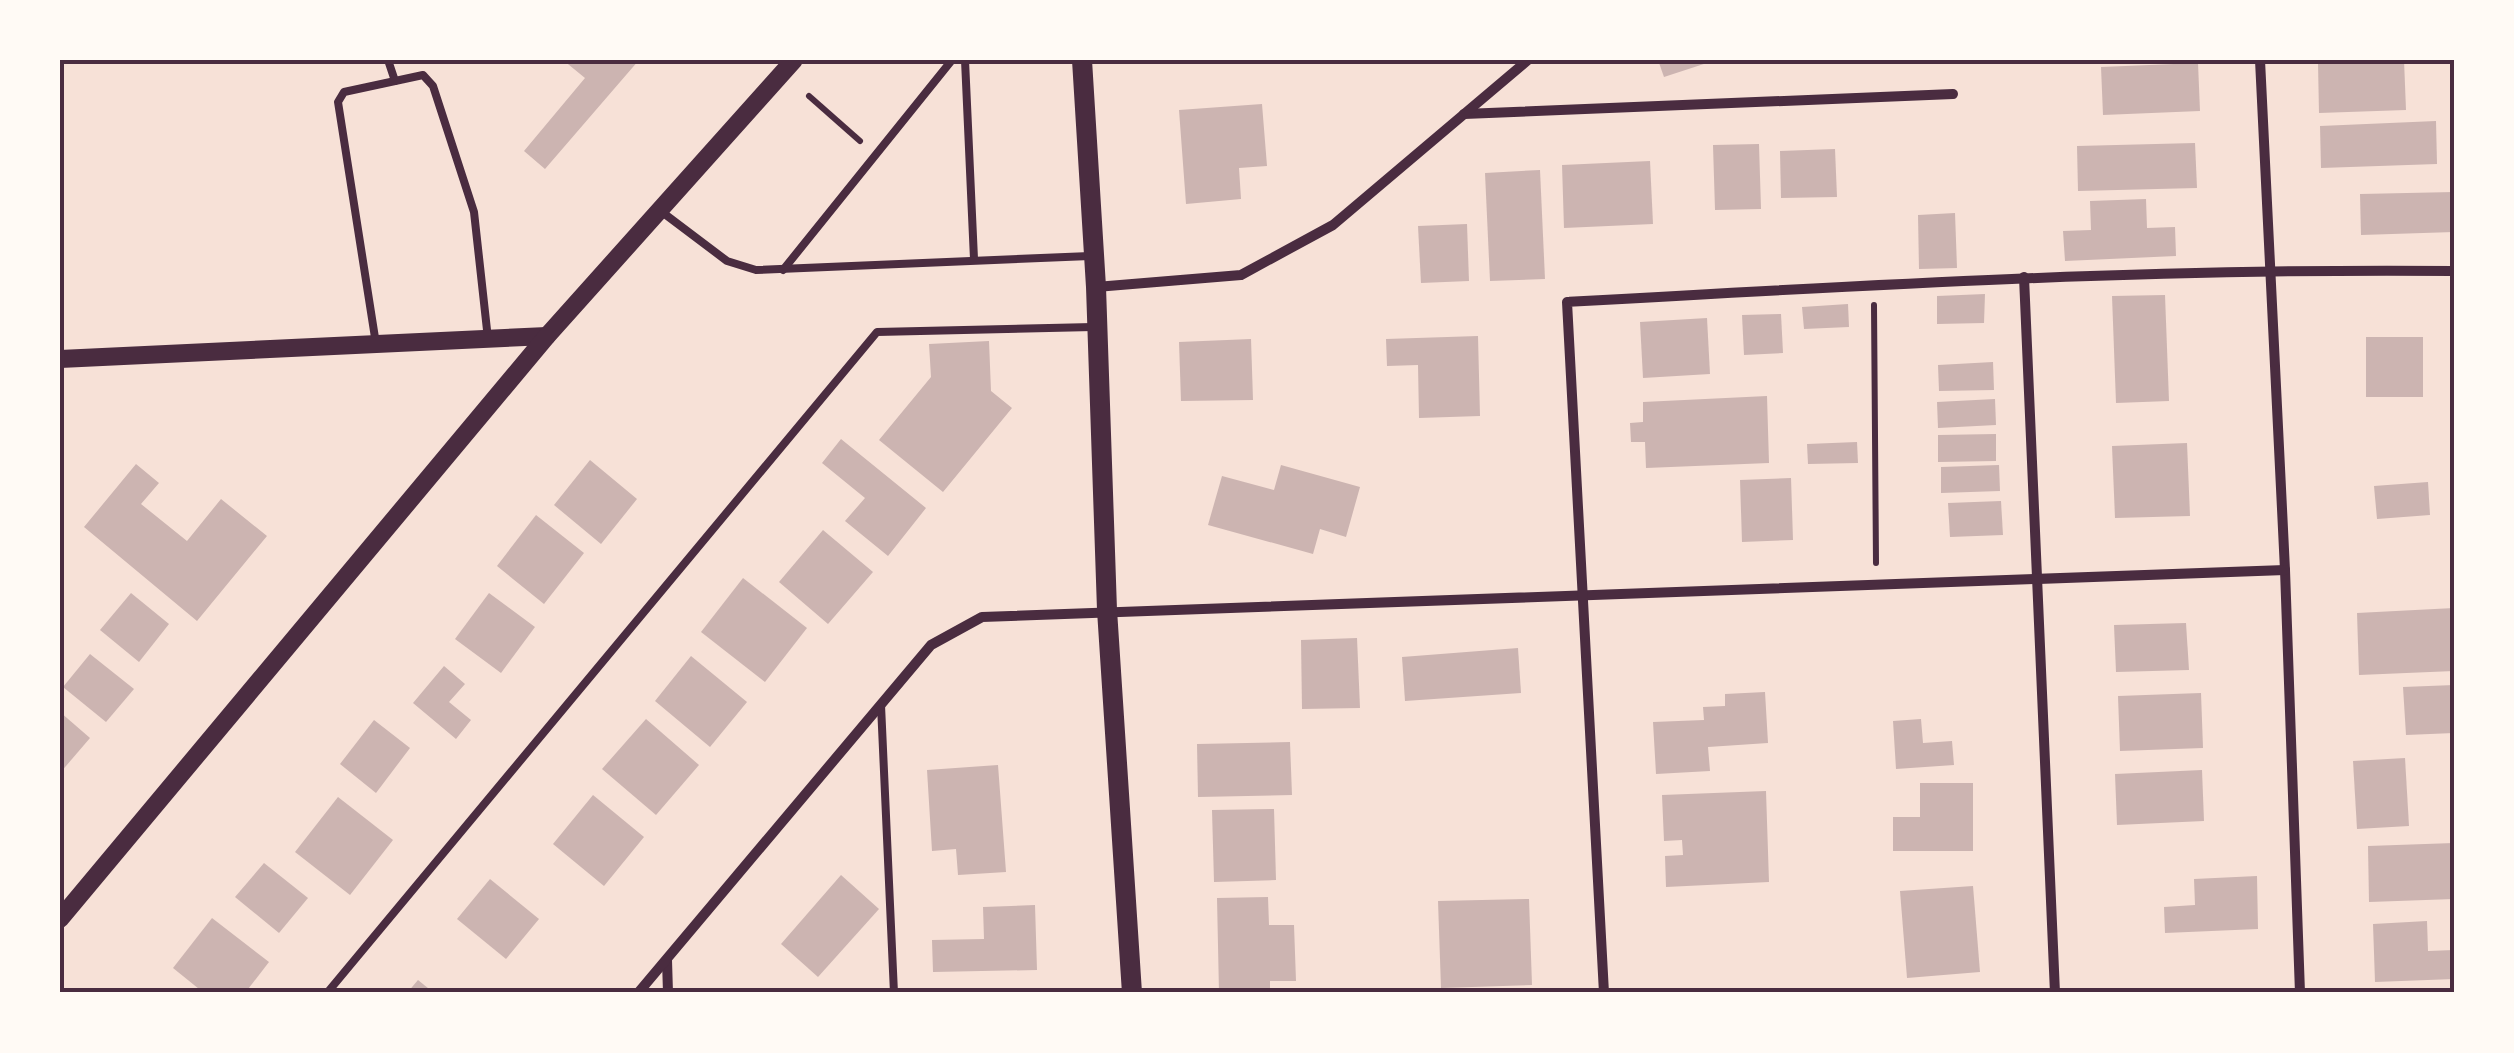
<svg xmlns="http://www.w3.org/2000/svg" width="2514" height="1053" font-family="'Exo 2',sans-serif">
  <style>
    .building { fill: #ccb4b1 }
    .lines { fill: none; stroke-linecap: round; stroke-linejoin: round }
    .path { stroke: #4a2c40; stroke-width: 6 }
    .service { stroke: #4a2c40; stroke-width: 8 }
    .minor { stroke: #4a2c40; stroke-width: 10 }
    .tertiary { stroke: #4a2c40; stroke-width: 18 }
    .secondary { stroke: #4a2c40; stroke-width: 20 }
    .neatline { fill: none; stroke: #4a2c40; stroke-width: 4 }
  </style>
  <rect width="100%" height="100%" fill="#f7e1d7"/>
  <g class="building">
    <polygon points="563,60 639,60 545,169 524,151 585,78"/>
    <polygon points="1658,60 1712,60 1713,61 1664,77"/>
    <polygon points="2404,60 2406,110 2319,113 2318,63"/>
    <polygon points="2198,63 2200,111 2103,115 2101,67"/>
    <polygon points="1262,104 1267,166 1239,168 1241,199 1186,204 1179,110"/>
    <polygon points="2436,121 2437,164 2321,168 2320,126"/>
    <polygon points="2195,143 2197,188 2078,191 2077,146"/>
    <polygon points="1759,144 1761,209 1715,210 1713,145"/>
    <polygon points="1835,149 1837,197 1781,198 1780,151"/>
    <polygon points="1650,161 1653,224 1564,228 1562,165"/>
    <polygon points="1540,170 1545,279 1490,281 1485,173"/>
    <polygon points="2454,192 2454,232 2361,235 2360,194"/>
    <polygon points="2146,199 2147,228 2175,227 2176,256 2065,261 2063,231 2091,230 2090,201"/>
    <polygon points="1955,213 1957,268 1919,269 1918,215"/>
    <polygon points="1467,224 1469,281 1421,283 1418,226"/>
    <polygon points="1985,294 1984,323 1937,324 1937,296"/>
    <polygon points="2165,295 2169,401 2116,403 2112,296"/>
    <polygon points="1848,304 1849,327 1804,329 1802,307"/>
    <polygon points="1781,314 1783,353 1744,355 1742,315"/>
    <polygon points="1707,318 1710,374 1643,378 1640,322"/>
    <polygon points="1478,336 1480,416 1419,418 1418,365 1387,366 1386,339"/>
    <rect x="2366" y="337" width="57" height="60"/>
    <polygon points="1251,339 1253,400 1181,401 1179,342"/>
    <polygon points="989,341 991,391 1012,408 943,492 879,440 931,377 929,344"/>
    <polygon points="1993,362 1994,390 1939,391 1938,365"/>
    <polygon points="1767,396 1769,463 1646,468 1645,442 1631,442 1630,423 1643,422 1643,402"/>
    <polygon points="1995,399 1996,425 1938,428 1937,402"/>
    <polygon points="1996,434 1996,461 1938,462 1938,435"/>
    <polygon points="841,439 926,508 888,556 845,521 865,498 822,463"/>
    <polygon points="1857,442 1858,463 1808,464 1807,444"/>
    <polygon points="2187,443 2190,516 2115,518 2112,446"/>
    <polygon points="590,460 637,499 601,544 554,505"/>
    <polygon points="136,464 159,483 141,504 187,541 221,499 267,536 197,621 84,527"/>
    <polygon points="1281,465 1360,487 1346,537 1320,529 1313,554 1208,525 1222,476 1274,490"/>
    <polygon points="1999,465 2000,491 1941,493 1941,467"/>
    <polygon points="1791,478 1793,540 1742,542 1740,480"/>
    <polygon points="2428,482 2430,515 2377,519 2374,486"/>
    <polygon points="2001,501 2003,535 1950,537 1948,503"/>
    <polygon points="536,515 584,553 544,604 497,566"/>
    <polygon points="823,530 873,572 828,624 779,582"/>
    <polygon points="743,578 807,628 765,682 701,632"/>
    <polygon points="131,593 169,624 139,662 100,630"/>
    <polygon points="489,593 535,627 501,673 455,639"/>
    <polygon points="2454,608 2454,671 2359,675 2357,613"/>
    <polygon points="2186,623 2189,670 2116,672 2114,625"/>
    <polygon points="1357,638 1360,708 1302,709 1301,640"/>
    <polygon points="1518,648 1521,693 1405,701 1402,657"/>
    <polygon points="90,654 134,689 106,722 63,687"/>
    <polygon points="691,656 747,702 710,747 655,701"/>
    <polygon points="444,666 465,684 449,702 471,720 456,739 413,703"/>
    <polygon points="2454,685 2454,733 2406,735 2403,687"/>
    <polygon points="1765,692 1768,743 1708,747 1710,771 1656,774 1653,722 1704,720 1703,707 1725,706 1725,694"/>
    <polygon points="2201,693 2203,748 2120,751 2118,696"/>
    <polygon points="60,712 90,738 60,773"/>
    <polygon points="646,719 699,765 656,815 602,769"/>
    <polygon points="1921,719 1923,743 1952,741 1954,765 1896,769 1893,721"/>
    <polygon points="374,720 410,748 376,793 340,764"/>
    <polygon points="1290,742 1292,795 1198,797 1197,744"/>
    <polygon points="2405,758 2409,826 2357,829 2353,761"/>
    <polygon points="998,765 1006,872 958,875 956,849 932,851 927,770"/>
    <polygon points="2202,770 2204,821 2117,825 2115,774"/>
    <polygon points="1920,783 1973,783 1973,851 1893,851 1893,817 1920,817"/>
    <polygon points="1766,791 1769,882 1666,887 1665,856 1683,855 1682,840 1664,841 1662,795"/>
    <polygon points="593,795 644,837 604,886 553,844"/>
    <polygon points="338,797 393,840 350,895 295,852"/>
    <polygon points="1274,809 1276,880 1214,882 1212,810"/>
    <polygon points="2454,843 2454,899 2369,902 2368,846"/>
    <polygon points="264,863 308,898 279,933 235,897"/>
    <polygon points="841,875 879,909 818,977 781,944"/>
    <polygon points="2257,876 2258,929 2165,933 2164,907 2195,905 2194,879"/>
    <polygon points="490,879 539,919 506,959 457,919"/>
    <polygon points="1973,886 1980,972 1907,978 1900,891"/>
    <polygon points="1268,897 1269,925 1294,925 1296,981 1270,981 1270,993 1219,993 1217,898"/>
    <polygon points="1529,899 1532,985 1441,988 1438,901"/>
    <polygon points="1035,905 1037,970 933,972 932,940 984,939 983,907"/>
    <polygon points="212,918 269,962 245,993 204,993 173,968"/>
    <polygon points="2427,921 2428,951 2454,950 2454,979 2375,982 2373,924"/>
    <polygon points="418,980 434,993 407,993"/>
    <rect x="988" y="989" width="53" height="4"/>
  </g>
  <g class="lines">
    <g class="path">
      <polyline points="809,96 860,141"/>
      <polyline points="1874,305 1876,563"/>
    </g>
    <g class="service">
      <polyline points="388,60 395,81"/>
      <polyline points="965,60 974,259"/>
      <polyline points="662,212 727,261 756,270 1090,256"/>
      <polyline points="783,270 952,60"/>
      <polyline points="376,344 338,102 344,92 423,75 433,86 474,212 488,339"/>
      <polyline points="881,705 894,993"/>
      <polyline points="327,993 877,332 1093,327"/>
    </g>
    <g class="minor">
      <polyline points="2260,60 2285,570 2300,993"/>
      <polyline points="1464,114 1953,94"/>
      <polyline points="2024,277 2055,993"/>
      <polyline points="1096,287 1241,275 1333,225 1528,60"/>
      <polyline points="667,960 668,993"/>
      <polyline points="638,993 931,645 982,617 2285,570"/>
      <path d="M1604,993L1567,302C1863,285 2158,268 2454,271"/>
    </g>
    <g class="tertiary">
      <polyline points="60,359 547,336"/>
      <polyline points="60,919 547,336 794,60"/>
    </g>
    <polyline class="secondary" points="1082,60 1096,287 1107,610 1132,993"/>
  </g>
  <rect width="2514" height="1053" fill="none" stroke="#fffaf5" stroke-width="125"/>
  <rect x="62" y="62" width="2390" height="928" class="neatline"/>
</svg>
